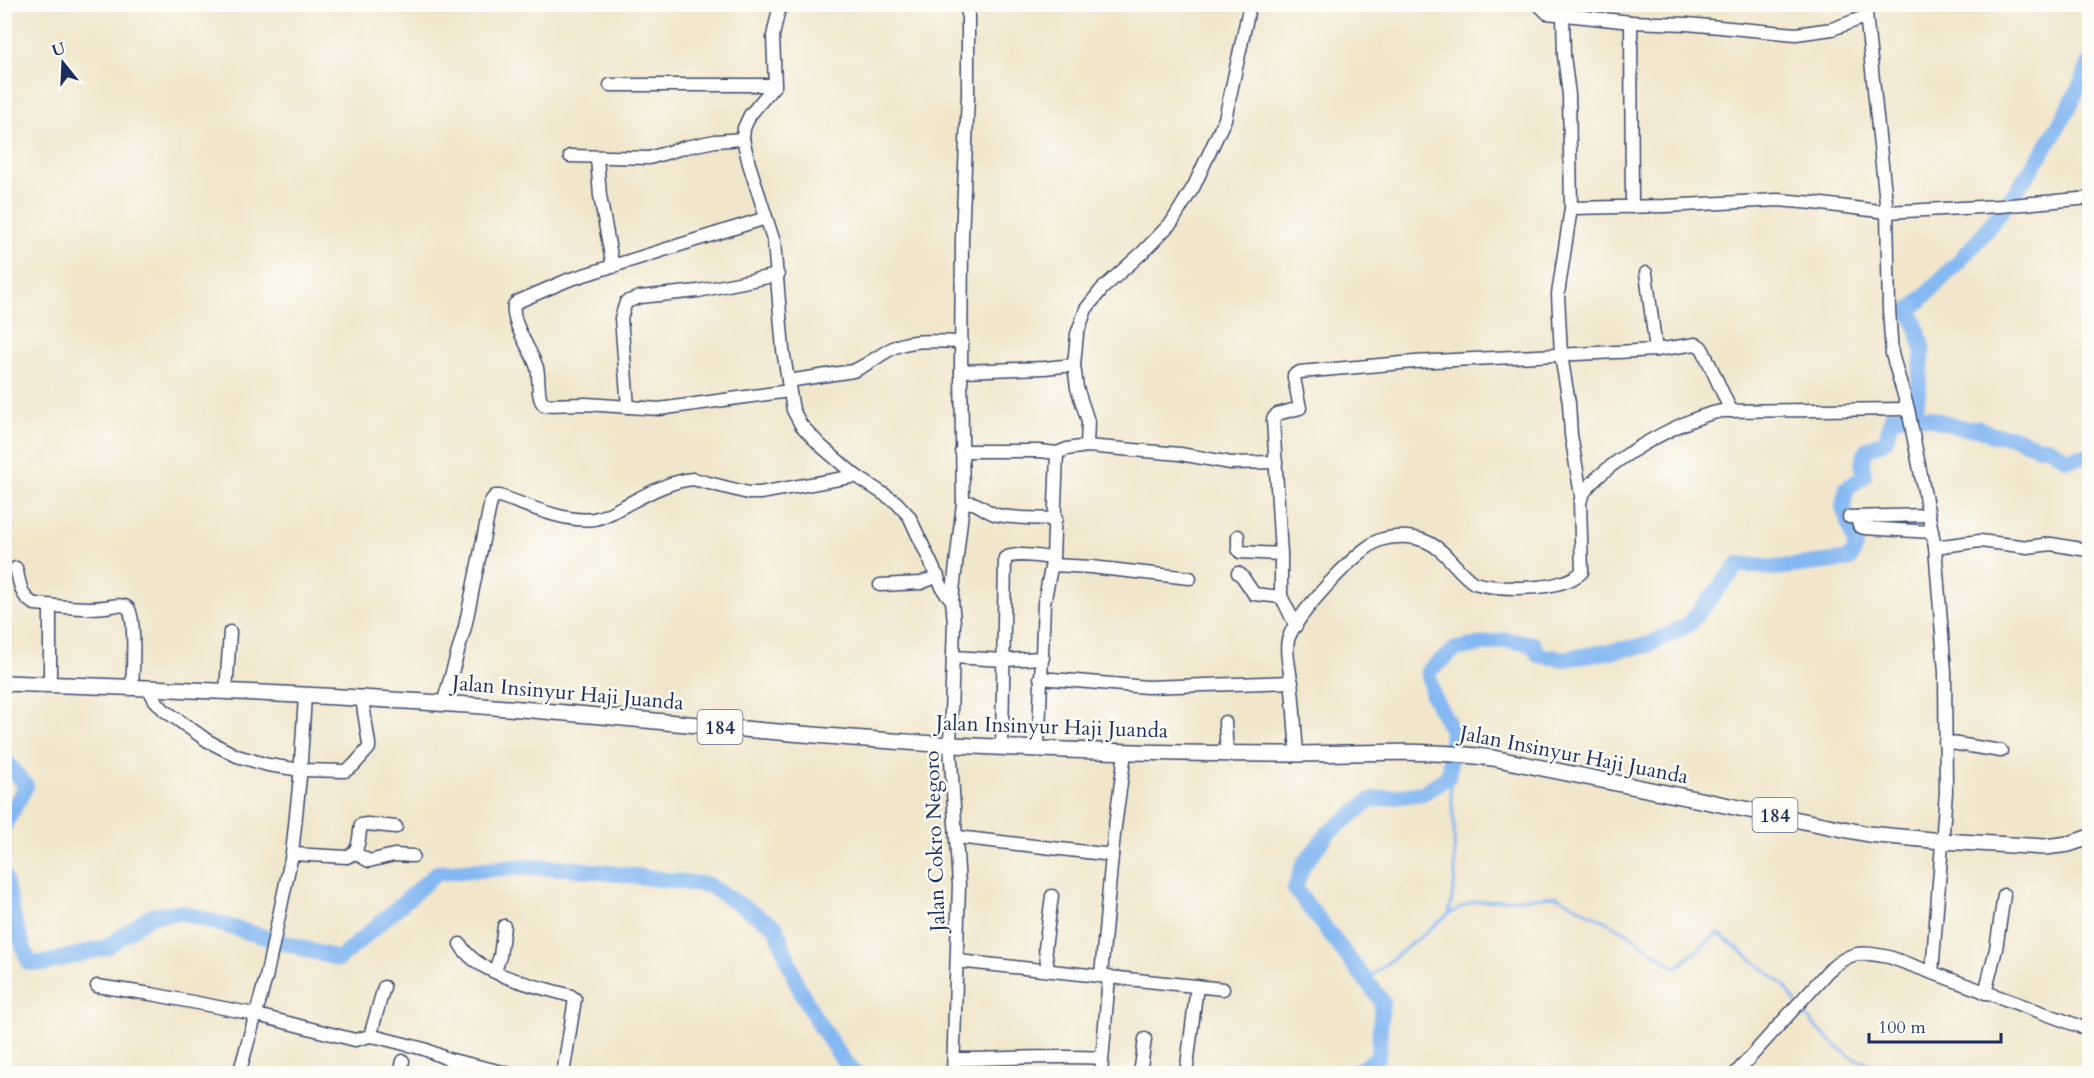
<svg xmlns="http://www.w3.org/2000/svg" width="2094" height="1078" font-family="Cardo,serif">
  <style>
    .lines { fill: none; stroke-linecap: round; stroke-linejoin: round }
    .stream { stroke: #84b8f2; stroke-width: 3 }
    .river { stroke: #84b8f2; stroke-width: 16 }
    .minor-casing { stroke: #3b4a6e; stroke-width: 15 }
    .major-casing { stroke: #3b4a6e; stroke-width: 18 }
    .minor { stroke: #fff; stroke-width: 12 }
    .major { stroke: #fff; stroke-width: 15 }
    .labels { text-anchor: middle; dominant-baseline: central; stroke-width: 5; stroke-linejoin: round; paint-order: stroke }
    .shield { fill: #fdfcf7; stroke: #5f6c8c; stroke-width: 1.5 }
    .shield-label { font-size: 20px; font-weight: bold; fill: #1b2f5e }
    .street-label { font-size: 21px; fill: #1b2f5e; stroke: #fdfcf7 }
  </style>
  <rect width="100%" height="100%" fill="#fdfcf7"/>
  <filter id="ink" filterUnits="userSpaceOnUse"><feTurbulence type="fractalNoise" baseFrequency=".0167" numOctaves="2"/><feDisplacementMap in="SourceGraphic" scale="12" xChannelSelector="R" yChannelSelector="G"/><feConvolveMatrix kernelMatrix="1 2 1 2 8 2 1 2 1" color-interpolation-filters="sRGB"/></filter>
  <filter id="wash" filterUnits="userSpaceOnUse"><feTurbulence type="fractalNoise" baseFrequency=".008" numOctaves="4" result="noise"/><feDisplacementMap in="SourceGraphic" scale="24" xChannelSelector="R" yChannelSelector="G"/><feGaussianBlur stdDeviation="1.35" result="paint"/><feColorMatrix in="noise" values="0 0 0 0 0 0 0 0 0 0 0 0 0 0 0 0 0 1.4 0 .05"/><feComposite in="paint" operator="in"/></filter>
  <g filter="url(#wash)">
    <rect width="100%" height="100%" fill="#f1e6cb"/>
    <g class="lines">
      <g class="stream">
        <polyline points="1449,776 1454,824 1455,881 1449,914"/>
        <polyline points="1367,979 1449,914 1472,902 1557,896 1624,931 1676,968 1718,933 1785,986 1796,1003"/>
        <path d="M1800,1008C1810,1023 1844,1056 1860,1061C1879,1068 1901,1068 1920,1074"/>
      </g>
      <g class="river">
        <path d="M1915,417L1923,351L1918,331L1910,311C1934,286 1961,261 1983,234C2025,182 2064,126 2090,63"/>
        <polyline points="4,759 26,786 4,826"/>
        <polyline points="4,876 15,924 29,963 46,963 107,947 150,916 180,912 339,959 437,873 518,867 569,868 708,885 776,927 796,982 817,1021 843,1060 857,1074"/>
        <polyline points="1354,1074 1378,1057 1382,1001 1295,889 1303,865 1329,832 1371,800 1423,793 1449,776 1452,730 1433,696 1428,671 1456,649 1505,640 1533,644 1538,655 1564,659 1648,645 1688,625 1739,564 1774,568 1850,559 1856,547 1843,506 1847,488 1864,476 1862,463 1866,450 1886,440 1892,417 1926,417 1964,428 1979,428 1992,435 2011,436 2038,447 2048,447 2067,459 2090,455"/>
      </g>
    </g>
  </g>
  <g filter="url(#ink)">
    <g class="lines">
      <g class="minor-casing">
        <g id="minor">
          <polyline points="780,4 773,36 775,85 750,115 744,128 743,139 749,164 774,242 783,350 793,410 801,425 821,446 856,476 896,502 909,516 944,591 952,600"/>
          <polyline points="1538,4 1547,13 1631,22 1687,24 1796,34 1832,29 1865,17"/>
          <polyline points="1865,4 1887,212 1889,309 1892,354 1908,409 1935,547 1945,672 1946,792 1932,973"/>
          <polyline points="1563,14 1564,56 1569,95 1571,208 1558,294 1561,355 1569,403 1571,435 1581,495"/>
          <polyline points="1631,22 1632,207"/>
          <polyline points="610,85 775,85"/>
          <polyline points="570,156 649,158 686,147 715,141 743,139"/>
          <polyline points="597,158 600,196 613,267"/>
          <polyline points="1571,208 1665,206 1778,200 1814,203 1887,212 2000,206 2090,198"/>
          <path d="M766,218L568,280L517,302L514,305C511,324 531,349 537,368C540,380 536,397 544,405L586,404L659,409L789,391"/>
          <polyline points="1646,273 1656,350"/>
          <polyline points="1074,365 1077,334 1086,309 1102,289 1144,251 1172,222 1194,186 1225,119 1250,4"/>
          <polyline points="961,371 1044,368 1074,365 1077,388 1088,421 1087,446"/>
          <path d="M788,381L853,371C868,365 880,354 895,347C915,338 940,342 962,342"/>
          <polyline points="628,407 621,318 626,302 640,297 698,291 778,275"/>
          <polyline points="961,451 1040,451 1057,453 1067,449 1087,446 1180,454 1231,463 1276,462"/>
          <path d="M963,503C978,500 984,512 998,515C1016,519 1037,518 1056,519"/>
          <polyline points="1849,517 1929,515"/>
          <polyline points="1857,517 1859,526 1864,528 1932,532"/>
          <polyline points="1238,536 1238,549 1240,552 1281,554 1281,596 1296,626"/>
          <polyline points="1935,547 1980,541 2028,547 2051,544 2087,550"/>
          <polyline points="1281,554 1273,419 1277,414 1300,408 1294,378 1294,375 1300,372 1414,362 1656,350 1696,344 1701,347 1704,352 1731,411"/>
          <polyline points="1052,565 1091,567 1190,578"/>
          <path d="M16,568C20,582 20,598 35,604C58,606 82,610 105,607C113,606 122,603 128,608C136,615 133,674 132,687"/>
          <polyline points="1238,573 1242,576 1254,594 1281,597"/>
          <polyline points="880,585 921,583 938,576"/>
          <polyline points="953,657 1004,660 1043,658"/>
          <polyline points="1040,678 1147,687 1292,682"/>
          <polyline points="50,684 50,605"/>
          <polyline points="149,688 154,699 164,710 208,741 237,756 268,765 301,770 345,771 353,766 369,748 369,744 362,699"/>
          <polyline points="226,692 230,632"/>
          <path d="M443,704L465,627L491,501L495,496H500C526,505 566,523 594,519C605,517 615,511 624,506C645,495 669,481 693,479L748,493H760L856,476"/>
          <polyline points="1225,722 1227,754"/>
          <polyline points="1945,742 2001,751"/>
          <path d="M1002,747L1005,558C1017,552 1039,557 1053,558"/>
          <polyline points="1037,749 1039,732 1044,603 1053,558 1057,453"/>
          <path d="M1297,754C1295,730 1294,705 1291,681C1290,668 1285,653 1288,640C1294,617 1358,548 1380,540C1395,535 1412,536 1425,541C1446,549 1456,571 1474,583C1500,590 1560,592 1582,572L1580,503C1585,470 1692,413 1724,411L1908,409"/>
          <polyline points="957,837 1112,855"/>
          <polyline points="355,853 369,861 394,855 413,856"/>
          <path d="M292,854L347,857C361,851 358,838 361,825L367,824L396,827"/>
          <path d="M460,944C478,976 538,986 571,996L575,999L563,1074"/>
          <polyline points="957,961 1223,989"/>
          <polyline points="1048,970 1045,948 1052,896"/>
          <polyline points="495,971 500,956 504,926"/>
          <polyline points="1101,975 1114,834 1125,753"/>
          <polyline points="97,986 151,994 249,1013 355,1040 370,1036 377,1037 424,1049 448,1059 511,1074"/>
          <polyline points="1985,993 1996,949 2004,895"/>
          <polyline points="370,1036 384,987"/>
          <path d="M954,1059C1004,1059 1053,1055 1102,1058"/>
          <polyline points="239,1074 266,978 292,854 300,777 305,696"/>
          <polyline points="400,1074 403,1061"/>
          <polyline points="953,1074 959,885 950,745 954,623 952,600 963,503 961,371 962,238 968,95 968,4"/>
          <polyline points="1101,1074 1109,976"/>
          <polyline points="1140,1074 1145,1039"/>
          <polyline points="1186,1074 1197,986"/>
          <path d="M1735,1074L1828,971C1851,951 1859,951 1889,957L2090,1030"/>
        </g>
      </g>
      <g class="major-casing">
        <path id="major" d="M4,683C159,688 314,694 468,705C630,717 792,736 954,745C1066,751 1178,754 1291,754C1360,754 1424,748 1493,758L1868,834L1942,841L2045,847L2069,844L2090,837"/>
      </g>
      <use href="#minor" class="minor"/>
      <use href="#major" class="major"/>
    </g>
  </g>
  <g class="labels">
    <g class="shield">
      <rect x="697.5" y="710" width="45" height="34" rx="4.5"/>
      <rect x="1752.5" y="798" width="45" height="34" rx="4.5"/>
    </g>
    <g class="shield-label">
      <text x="720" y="727">184</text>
      <text x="1775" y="815">184</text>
    </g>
    <g class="street-label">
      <text transform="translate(568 693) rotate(5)">Jalan Insinyur Haji Juanda</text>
      <text transform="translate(1052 727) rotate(2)">Jalan Insinyur Haji Juanda</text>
      <text transform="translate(1574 755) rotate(11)">Jalan Insinyur Haji Juanda</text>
      <text transform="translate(935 841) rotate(-92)">Jalan Cokro Negoro</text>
    </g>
  </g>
  <rect width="2094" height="1078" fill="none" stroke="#fdfcf7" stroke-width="24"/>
  <g transform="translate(63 63) rotate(342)" stroke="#fdfcf7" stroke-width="4.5" paint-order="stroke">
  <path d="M0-4.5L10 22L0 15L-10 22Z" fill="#1b2f5e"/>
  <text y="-9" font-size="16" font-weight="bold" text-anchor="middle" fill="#1b2f5e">U</text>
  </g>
  <path d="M1869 1033v9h132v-9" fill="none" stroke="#1b2f5e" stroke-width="3"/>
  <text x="1878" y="1033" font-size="18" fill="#1b2f5e" stroke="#fdfcf7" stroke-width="4.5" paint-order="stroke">100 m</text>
</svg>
